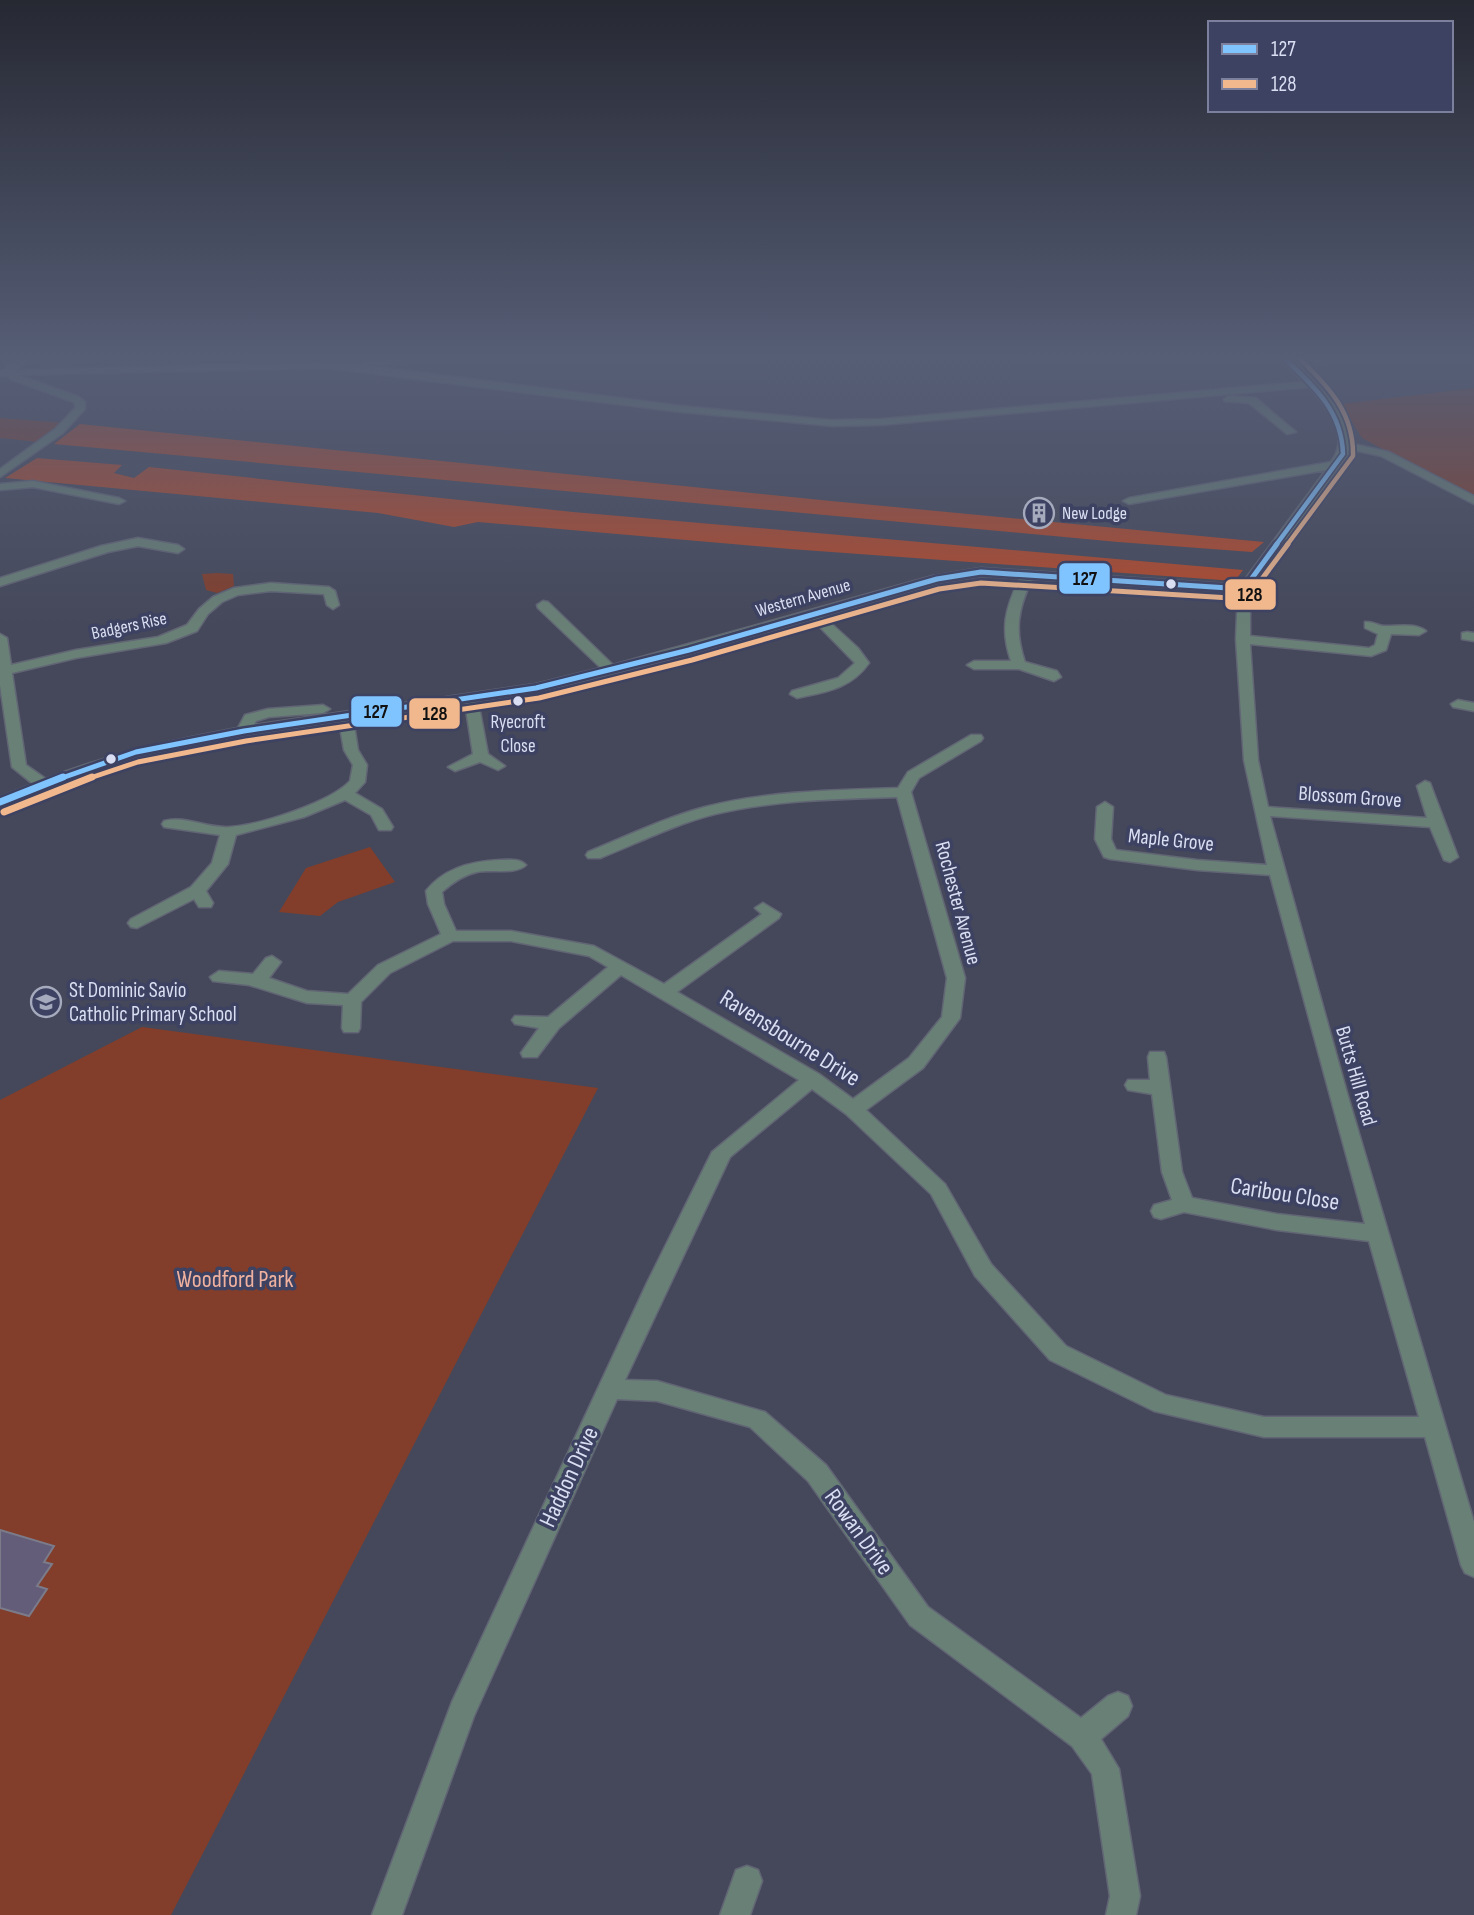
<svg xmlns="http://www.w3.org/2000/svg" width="1474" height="1915" font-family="'Sofia Sans Condensed',sans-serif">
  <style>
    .green { fill: #823e2b }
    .forest { fill: #b3492a }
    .building { fill: #635d79; stroke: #7b7b8a; stroke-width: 2 }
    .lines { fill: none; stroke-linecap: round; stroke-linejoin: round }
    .minor-casing { stroke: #616574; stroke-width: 3 }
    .minor { fill: #698076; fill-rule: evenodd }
    .bus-1-far2-casing { stroke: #3d4262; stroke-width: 8 }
    .bus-1-far1-casing { stroke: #3d4262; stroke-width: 10 }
    .bus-1-casing { stroke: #3d4262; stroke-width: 12 }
    .bus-2-far2-casing { stroke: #3d4262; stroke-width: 8 }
    .bus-2-far1-casing { stroke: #3d4262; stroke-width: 10 }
    .bus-2-casing { stroke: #3d4262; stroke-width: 12 }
    .bus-1-far2 { stroke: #80c4ff; stroke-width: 4.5 }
    .bus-1-far1 { stroke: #80c4ff; stroke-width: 5 }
    .bus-1 { stroke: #80c4ff; stroke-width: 7 }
    .bus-2-far2 { stroke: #f1b78d; stroke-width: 4.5 }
    .bus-2-far1 { stroke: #f1b78d; stroke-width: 5 }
    .bus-2 { stroke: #f1b78d; stroke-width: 7 }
    .bus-dot { fill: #dadef2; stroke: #3d4262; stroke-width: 2.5 }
    .labels { text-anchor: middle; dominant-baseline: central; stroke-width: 7; stroke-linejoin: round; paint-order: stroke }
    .far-poi-label { font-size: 18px; fill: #dadef2; stroke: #3d4262; text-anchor: start }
    .far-street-label { font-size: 18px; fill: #dadef2; stroke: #3d4262 }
    .bus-label { font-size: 19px; fill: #dadef2; stroke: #3d4262 }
    .street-label { font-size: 21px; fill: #dadef2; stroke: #3d4262 }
    .poi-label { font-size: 21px; fill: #dadef2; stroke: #3d4262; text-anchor: start }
    .near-street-label { font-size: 24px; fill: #dadef2; stroke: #3d4262 }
    .near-park-label { font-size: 24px; fill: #f0b19f; stroke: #3d4262 }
    .line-badge { stroke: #3d4262; stroke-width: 2.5 }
    .pale-badge-label { font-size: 19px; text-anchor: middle; font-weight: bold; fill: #111 }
  </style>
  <rect width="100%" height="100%" fill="#45485a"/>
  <g class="green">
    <polygon points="1474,388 1474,498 1362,438 1341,404"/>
    <polygon points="0,418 65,423 39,442 0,438"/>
    <polygon points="217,573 233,574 234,586 217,593 206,590 202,574"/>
    <polygon points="370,847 395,882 338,902 320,916 279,912 306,868"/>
    <polygon points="142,1027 598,1088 171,1915 0,1915 0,1100"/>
  </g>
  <g class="forest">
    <polygon points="80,424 831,501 1264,542 1252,552 1118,542 54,444"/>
    <polygon points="37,458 122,465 114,473 134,478 149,467 573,512 1243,570 1235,581 790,549 478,522 454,527 378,513 5,478"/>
  </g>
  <polygon class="building" points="0,1530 54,1546 44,1562 52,1564 37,1586 47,1589 29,1616 0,1608"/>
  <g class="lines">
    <g class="minor-casing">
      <g id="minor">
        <path d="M18,360H30L15,370L339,362L681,406L832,420L881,419L1303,382L1281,360H1292C1316,383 1346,408 1349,443L1389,452L1474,496V504L1381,456L1349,449L1347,456L1250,589V636L1369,648L1375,645L1378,634L1365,628V622C1374,621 1379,627 1387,626C1399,626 1416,623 1426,631L1419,635L1391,634L1386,650L1371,656L1250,644L1258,760L1268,807L1427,818L1417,786L1425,781L1430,783L1458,857L1450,862L1444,860L1430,827L1270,816L1347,1093L1474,1522V1577L1465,1573L1461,1565L1425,1437H1264L1154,1411L1050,1360L975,1276L931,1194L846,1114L812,1089L730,1157L625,1380L657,1381L765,1412L826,1465L928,1607L1081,1718L1108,1696L1118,1692L1128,1696L1132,1706L1128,1716L1101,1739L1119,1769L1140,1896L1136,1915H1106L1110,1896L1092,1774L1072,1746L910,1625L808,1481L750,1427L657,1401L617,1399L474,1716L402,1915H372L452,1702L647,1283L712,1152L799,1080L621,975L559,1028L537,1057H523L521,1053L539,1028L515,1024L512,1020L515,1016L548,1017L608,967L589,956L511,941H453L390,973L361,1002L360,1028L358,1032H344L342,1028L343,1005L307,1003L249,985L213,981L210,977L219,971L253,974L266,958L272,956L281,962L269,978L307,991L348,994L378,965L441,934L428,904L426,891C444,868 472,861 500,860C510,860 519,858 526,865C516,875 491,869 477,872C463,875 452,883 442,892L444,904L456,931H511L594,946L664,984L762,914L755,908L763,903L781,914L779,918L677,992L819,1074L853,1099L909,1058L942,1017L947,978L897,797C836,799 774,800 715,814C675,824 638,843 600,858H588L586,855L588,852C627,836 664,818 705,807C767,791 834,790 898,788L908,772L971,735H981L983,738L981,741L919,778L911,792L965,978L960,1018L923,1068L866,1110L945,1184L991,1264L1066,1346L1166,1395L1264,1417H1419L1369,1241L1277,1230L1184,1212L1161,1219L1154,1217L1151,1211L1154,1205L1172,1200L1162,1172L1152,1094L1128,1090L1125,1085L1128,1080H1150L1148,1057L1150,1052H1164L1166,1057L1182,1172L1192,1198L1277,1214L1365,1224L1270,875L1197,870L1110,859L1104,857L1095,839L1097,807L1105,802L1113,807L1111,839L1116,850L1197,860L1267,865L1244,760L1236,639L1238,592L1032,579C1018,609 1014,630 1025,662L1057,671L1061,677L1054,681L1019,669H974L967,665L974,661H1011C1000,629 1005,608 1020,578L981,576L938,583L823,616L858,648L869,663C851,689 825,692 797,698L790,694L792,691L838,678L855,663L812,619C702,650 592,684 478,701L488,754L505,766L498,770L480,762L455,771L448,767L473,754L465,703L353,719L358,750L367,765L365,782L355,793L382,809L393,827L391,830H379L371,815L345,800L304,817L236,835L228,864L206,891L213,903L211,907H199L194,899L137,928L131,927L128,923L131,919L191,887L212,863L220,835L164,827L162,824L164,821C185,815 208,829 230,827C260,825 331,802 350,781L353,765L344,750L339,721C263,733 185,742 111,764C73,775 38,797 0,807V797L33,784L12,767L0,685V634L7,638L11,665L76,650L158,637L187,625L199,609L213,597L234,588L271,583L329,587L335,591L339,605L333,609L327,605L324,594L271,591L238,595L222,602L208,614L197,631L166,643L76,658L12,673L26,765L46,779C111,753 170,741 238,728L245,715L268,709L323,705L330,709L323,713L269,717L256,721L254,725L536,684L601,668L538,608L537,605L543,601L548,602L613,665L933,576L981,568L1241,585L1326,470L1129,504L1123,501L1129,498L1331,462C1351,436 1327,406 1309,387L881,425L832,426L681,412L327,368L18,375L79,397L85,402V409L63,433L0,477V469L55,429L75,408V403L71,401L10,379L8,376H0V370H5L6,366Z"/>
        <polygon points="368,360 404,360 399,363 364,365 364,361"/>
        <polygon points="1309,360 1321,360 1322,361 1317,364"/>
        <polygon points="1229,396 1256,398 1296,432 1287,434 1249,403 1225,401 1224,399"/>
        <polygon points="33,481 119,498 125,501 119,504 33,487 0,490 0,484"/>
        <polygon points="138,538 178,545 184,549 178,553 138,546 108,552 0,586 0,578 101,546"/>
        <polygon points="1467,632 1474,633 1474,641 1462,639 1462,633"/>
        <polygon points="1458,700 1474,703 1474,711 1453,707 1451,704"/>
        <polygon points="747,1866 758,1870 762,1881 750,1915 720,1915 736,1870"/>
      </g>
    </g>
    <use href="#minor" class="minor"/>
    <g class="bus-1-far2-casing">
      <path id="bus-1-far2" d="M1276,545L1343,454C1342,412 1315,387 1286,360"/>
    </g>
    <g class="bus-1-far1-casing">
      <polyline id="bus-1-far1" points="59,779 136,752 244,731 536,688 689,650 937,579 981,572 1244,589 1277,544"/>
    </g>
    <g class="bus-1-casing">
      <polyline id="bus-1" points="0,802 63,777"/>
    </g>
    <g class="bus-2-far2-casing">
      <path id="bus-2-far2" d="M1287,545L1353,456C1354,414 1330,388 1301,360"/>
    </g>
    <g class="bus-2-far1-casing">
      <polyline id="bus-2-far1" points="87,779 138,762 246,741 539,698 692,660 939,589 981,583 1247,599 1288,544"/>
    </g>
    <g class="bus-2-casing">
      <polyline id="bus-2" points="4,812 92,777"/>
    </g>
    <use href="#bus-1-far2" class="bus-1-far2"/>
    <use href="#bus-1-far1" class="bus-1-far1"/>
    <use href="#bus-1" class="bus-1"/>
    <use href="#bus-2-far2" class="bus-2-far2"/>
    <use href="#bus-2-far1" class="bus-2-far1"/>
    <use href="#bus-2" class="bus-2"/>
  </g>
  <linearGradient id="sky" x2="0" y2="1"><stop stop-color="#262832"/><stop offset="0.57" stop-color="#565e76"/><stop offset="1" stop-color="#565e76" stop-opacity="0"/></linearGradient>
  <rect width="1474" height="628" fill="url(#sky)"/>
  <defs>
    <g id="building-ring" transform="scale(1.575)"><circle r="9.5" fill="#3d4262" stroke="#a6aabd" stroke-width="1.5"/><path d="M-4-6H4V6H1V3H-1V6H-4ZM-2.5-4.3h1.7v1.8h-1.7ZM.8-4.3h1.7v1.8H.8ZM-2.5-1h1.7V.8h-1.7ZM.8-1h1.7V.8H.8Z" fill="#a6aabd"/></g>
    <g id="school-ring" transform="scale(1.575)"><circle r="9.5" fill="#3d4262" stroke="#a6aabd" stroke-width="1.5"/><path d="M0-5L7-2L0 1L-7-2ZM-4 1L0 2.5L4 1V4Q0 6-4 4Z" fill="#a6aabd"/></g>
  </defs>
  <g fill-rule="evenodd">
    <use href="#building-ring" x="1039" y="513"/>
    <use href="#school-ring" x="46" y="1002"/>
  </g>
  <g class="bus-dot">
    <circle cx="1171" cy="584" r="6"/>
    <circle cx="518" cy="701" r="6"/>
    <circle cx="111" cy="759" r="6"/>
  </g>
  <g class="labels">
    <g class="far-poi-label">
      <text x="1062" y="513">New Lodge</text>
    </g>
    <g class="far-street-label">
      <text transform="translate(803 598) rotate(-16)">Western Avenue</text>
      <text transform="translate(129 626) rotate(-12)">Badgers Rise</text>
    </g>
    <g class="bus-label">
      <text x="518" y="722">Ryecroft<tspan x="518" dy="24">Close</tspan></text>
    </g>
    <g class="street-label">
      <text transform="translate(1350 797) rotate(4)">Blossom Grove</text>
      <text transform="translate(1171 840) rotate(6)">Maple Grove</text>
      <text transform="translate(958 903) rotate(75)">Rochester Avenue</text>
      <text transform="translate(1356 1076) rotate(74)">Butts Hill Road</text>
    </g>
    <g class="poi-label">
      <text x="69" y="990">St Dominic Savio<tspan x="69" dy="24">Catholic Primary School</tspan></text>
    </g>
    <g class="near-street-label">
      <text transform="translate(790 1038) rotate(32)">Ravensbourne Drive</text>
      <text transform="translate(1285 1194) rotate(9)">Caribou Close</text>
      <text transform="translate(569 1477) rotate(-65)">Haddon Drive</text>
      <text transform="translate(859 1532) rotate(54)">Rowan Drive</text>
    </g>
    <g class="near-park-label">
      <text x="235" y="1279">Woodford Park</text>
    </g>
  </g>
  <g class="line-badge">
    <rect x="1058" y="562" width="53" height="33" rx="7" fill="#80c4ff"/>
    <rect x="1224" y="578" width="53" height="33" rx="7" fill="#f1b78d"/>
    <rect x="350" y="695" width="53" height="33" rx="7" fill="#80c4ff"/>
    <rect x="408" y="697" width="53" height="33" rx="7" fill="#f1b78d"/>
  </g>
  <g class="pale-badge-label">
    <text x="1085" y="585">127</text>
    <text x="1250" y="601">128</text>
    <text x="376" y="718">127</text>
    <text x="435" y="720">128</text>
  </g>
  <rect x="1208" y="21" width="245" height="91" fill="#3d4262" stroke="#7c809c" stroke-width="2"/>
  <rect x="1222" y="44" width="35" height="10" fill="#80c4ff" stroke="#7c809c" stroke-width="2"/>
  <text x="1271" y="56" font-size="21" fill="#dadef2">127</text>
  <rect x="1222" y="79" width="35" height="10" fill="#f1b78d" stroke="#7c809c" stroke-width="2"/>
  <text x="1271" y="91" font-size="21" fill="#dadef2">128</text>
</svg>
